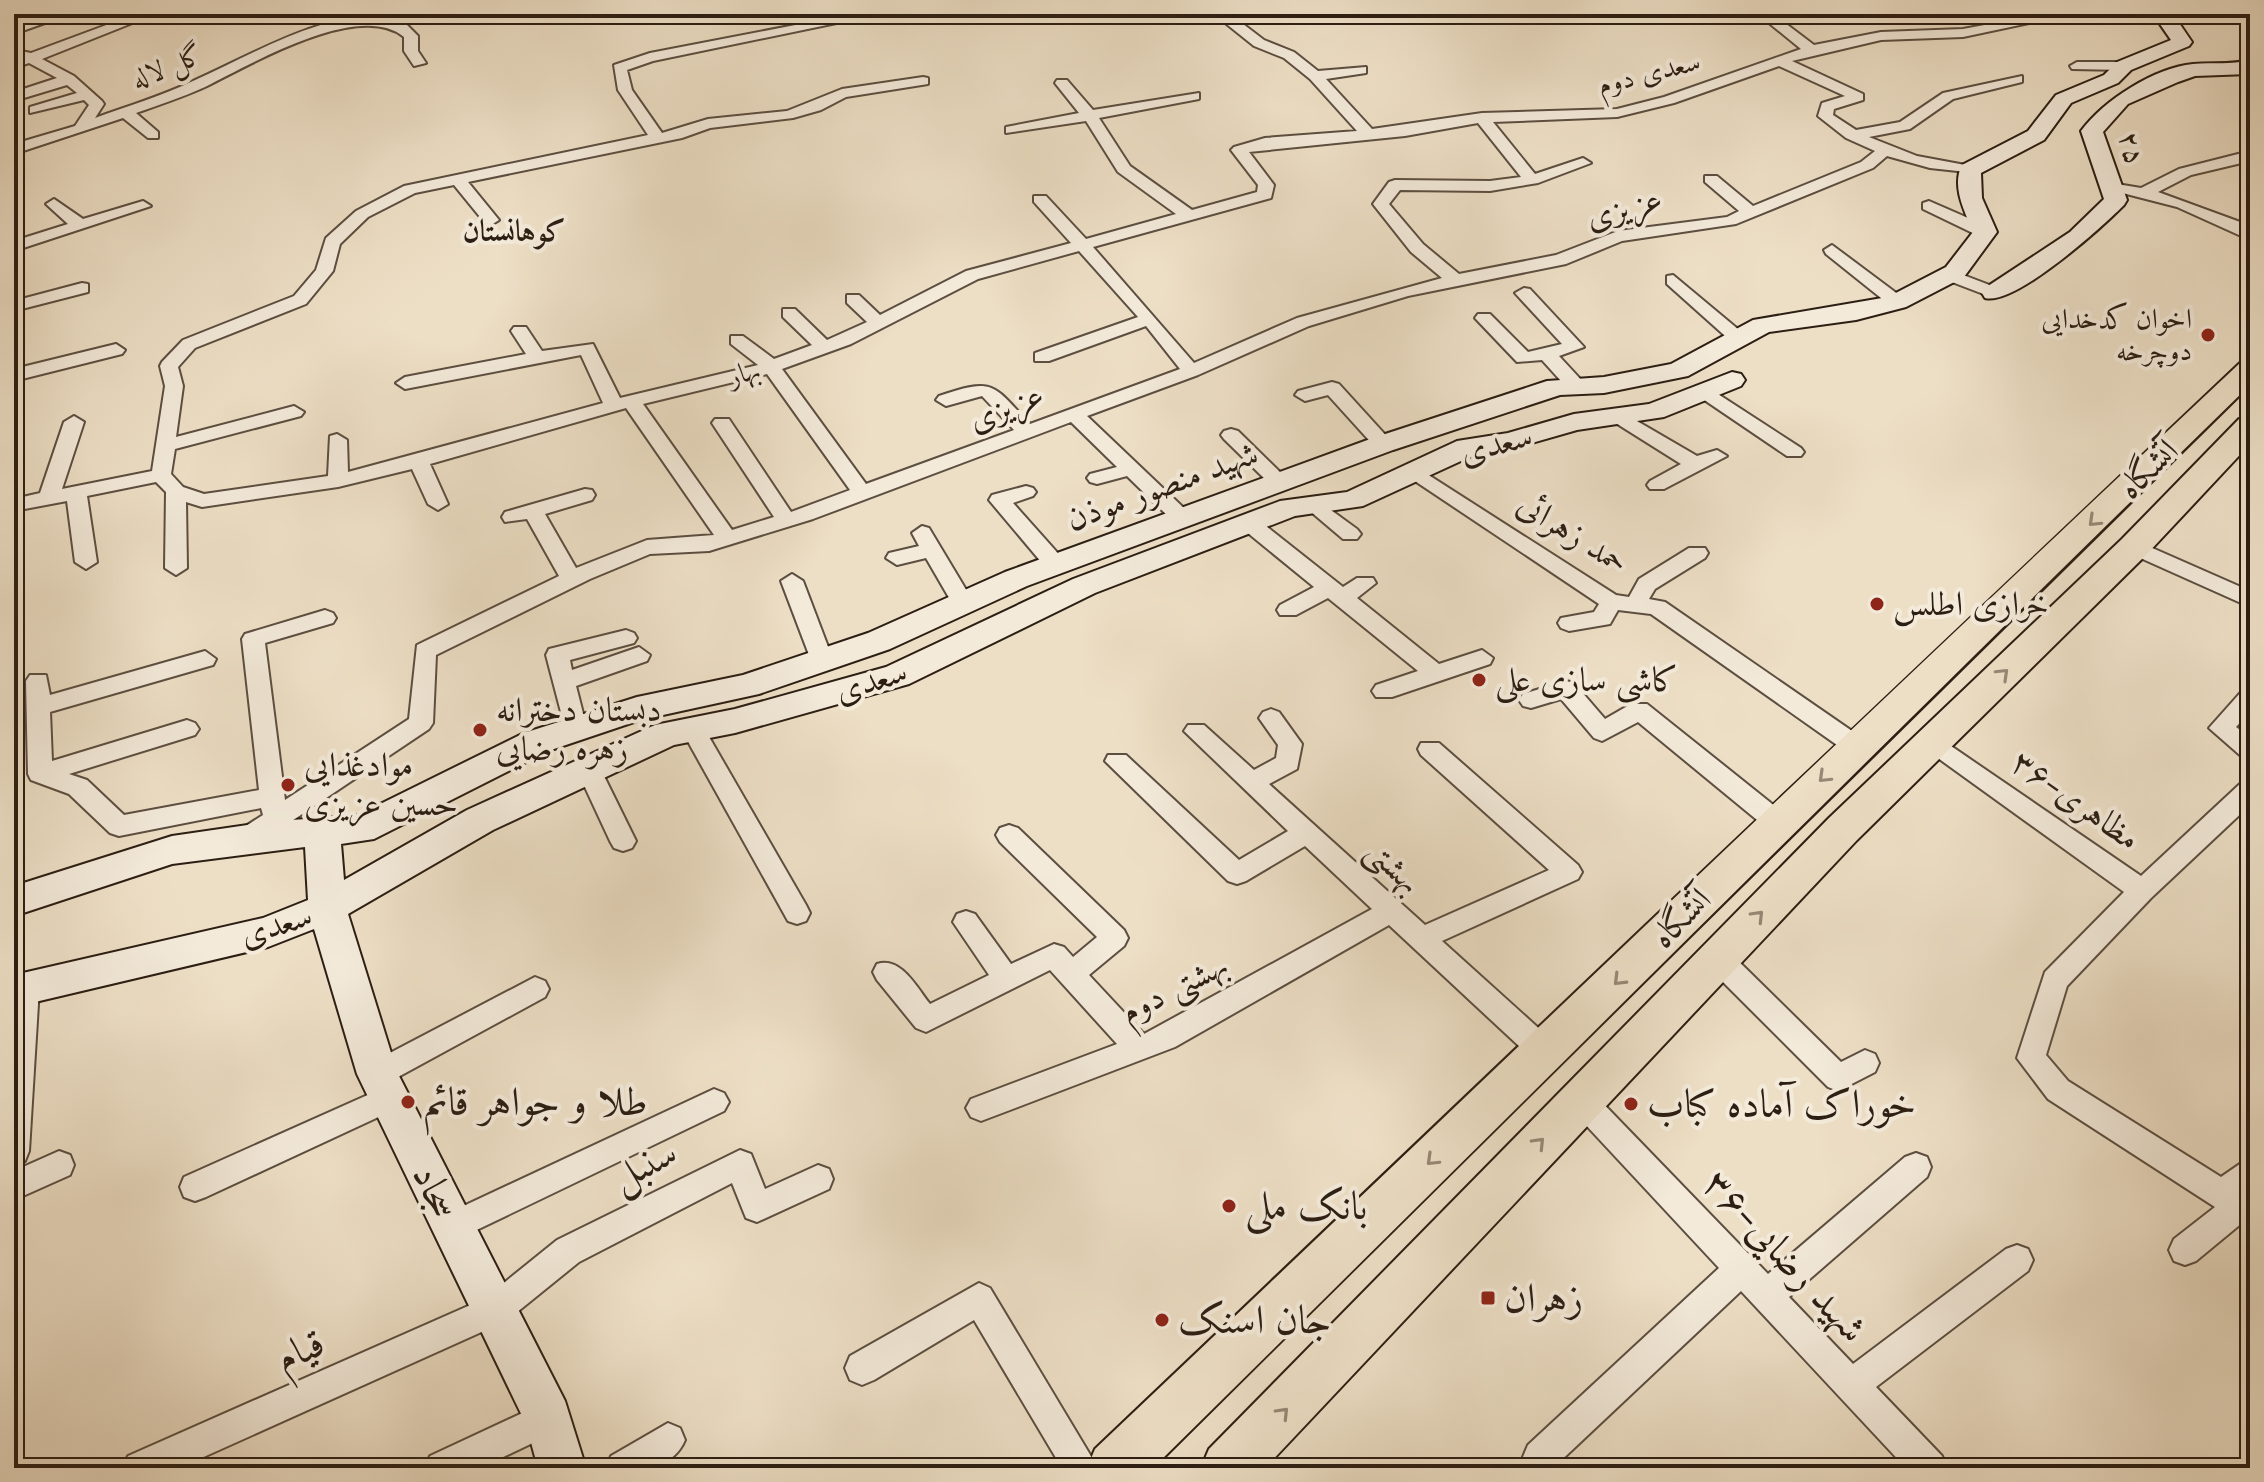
<svg xmlns="http://www.w3.org/2000/svg" width="2264" height="1482" font-family="Cardo,Amiri,serif">
  <style>
    .lines { fill: none; stroke-linecap: round; stroke-linejoin: round }
    .street-casing { stroke: #5c4e40; stroke-width: 4 }
    .secondary-casing { stroke: #2c1e13; stroke-width: 4 }
    .primary-casing { stroke: #2c1e13; stroke-width: 4 }
    .street { fill: #f3eada; fill-rule: evenodd }
    .secondary { fill: #f3eada; fill-rule: evenodd }
    .primary { fill: #eddfc6; fill-rule: evenodd }
    .oneway { stroke: #968875 }
    .poi-dot { fill: #8f2418; stroke: #f3eada; stroke-width: 3 }
    .labels { text-anchor: middle; dominant-baseline: central; stroke-width: 8; stroke-linejoin: round; paint-order: stroke }
    .far-street-label { font-size: 28px; fill: #2c1e13; stroke: #f3eada }
    .far-poi-label { font-size: 28px; fill: #2c1e13; stroke: #f3eada; text-anchor: end }
    .far-neighbourhood-label { font-size: 30px; font-weight: bold; fill: #2c1e13; stroke: #f3eada }
    .street-label { font-size: 34px; fill: #2c1e13; stroke: #f3eada }
    .poi-label { font-size: 34px; fill: #2c1e13; stroke: #f3eada; text-anchor: start }
    .near-poi-label { font-size: 40px; fill: #2c1e13; stroke: #f3eada; text-anchor: start }
    .near-street-label { font-size: 40px; fill: #2c1e13; stroke: #f3eada }
  </style>
  <rect width="100%" height="100%" fill="#eddfc6"/>
  <filter id="stains"><feTurbulence type="fractalNoise" baseFrequency=".0025" numOctaves="4"/><feColorMatrix values="0 0 0 0 .2 0 0 0 0 .09 0 0 0 0 .02 0 0 0 .5 -.17"/></filter>
  <radialGradient id="worn" r=".72"><stop offset=".6" stop-color="#630" stop-opacity="0"/><stop offset="1" stop-color="#630" stop-opacity=".3"/></radialGradient>
  <g class="lines">
    <g class="street-casing">
      <g id="street">
        <polygon points="49,14 70,14 14,34 14,26"/>
        <path d="M136,14H155L42,59L74,76L102,101L104,104L95,118C128,106 161,96 193,81C256,53 317,14 389,14L383,18L405,23L418,36V51L426,63L414,66L404,51V37C359,0 250,65 205,87C183,97 159,105 136,113L158,132V138H148L123,118L14,154V144L75,126L89,105L84,100L30,113V107L77,93L67,85L14,101V92L57,78L29,63L14,68V59L19,57L14,53L16,50L31,53Z"/>
        <path d="M852,14H880L653,61L627,70L632,90L662,133L708,119L787,111L842,89L923,77L928,78V84L846,97L821,110L793,118L710,128L682,138L468,182L499,220L491,225L485,223L454,185L415,193L368,217L340,244L333,271L306,304L195,348L178,367L183,386L176,437L294,406L304,412L301,416L175,449L171,474L183,487L204,494L328,476L330,436L337,434L347,440L348,472L603,403L581,355L405,389L396,383L405,377L526,354L511,331L514,327H526L542,351L593,344L620,398L758,365L731,344V336H743L774,359L812,345L783,317V309H795L827,340L867,322L847,303V295H859L880,315L966,271L1071,243L1034,202V196H1046L1086,239L1176,214L1118,172L1086,121L1006,133V127L1079,113L1055,83L1057,80H1067L1093,110L1199,93V99L1099,118L1130,166L1192,210L1257,192L1258,185L1231,150L1234,147L1265,138L1357,131L1310,79L1284,58L1254,46L1214,14H1230L1264,40L1294,52L1318,71L1366,67V73L1326,79L1372,129L1482,113L1617,109L1664,97L1801,49L1758,14H1773L1814,45L1881,32L1963,29L2043,14H2072L1963,37L1881,40L1792,61L1863,94V100L1834,109L1833,115L1856,130L1900,122L1943,93L2022,76V82L1953,99L1910,129L1869,137L1917,156L1976,167V173L1930,168L1887,156L1873,168L1736,224L1622,241L1566,264L1408,296L1309,326L1198,375L1087,416L1188,512L1191,517L1188,522H1174L1127,476L1097,484L1090,482L1087,478L1090,474L1117,467L1071,422L813,519L709,551L650,554L590,579L436,655L433,723L429,729L256,845L247,848L238,845L234,838L238,831L263,815L261,808L119,836L110,833L69,794L31,780L28,774L26,681L30,675H46L50,695L205,651L216,659L213,665L50,712L52,761L187,720L195,723L199,729L195,735L69,774L87,780L124,815L259,790L242,639L245,634L325,610L333,613L336,618L333,623L265,643L285,800L409,719L417,645L559,576L527,519L505,522L502,517L505,512L585,489L592,490L595,495L592,500L545,514L576,568L647,540L714,535L626,408L430,464L448,504L438,510L428,504L412,469L338,487L202,507L186,502L187,568L176,575L165,568L166,492L156,482L87,496L97,562L86,569L75,562L67,501L14,511V499L40,493L64,422L74,416L84,422L62,489L152,471L165,386L160,366L162,362L183,340L294,296L316,270L326,238L356,211L404,186L648,135L618,90L614,65L650,53ZM1779,66L1845,96L1822,103L1818,116L1846,138L1875,151L1861,162L1753,206L1717,176H1705V182L1739,211L1727,217L1618,231L1556,255L1459,274L1423,244L1389,204L1400,190L1490,191L1538,183L1591,163L1583,158L1535,174L1493,122L1617,117L1674,103ZM1478,123L1521,177L1490,181L1395,180L1389,182L1373,204L1411,252L1442,278L1297,318L1194,363L1093,247L1271,198L1274,185L1249,152L1405,136ZM1079,251L1138,317L1035,353V361H1049L1146,326L1180,369L1030,424C992,384 995,377 939,396L936,400L946,406L982,396L1014,430L866,484L782,369L851,344L978,279ZM767,374L850,490L791,512L729,419H715L712,423L774,517L732,530L643,404Z"/>
        <path d="M1094,14H1147C1136,21 1105,21 1094,14Z"/>
        <polygon points="2077,62 2124,62 2131,66 2124,70 2072,69 2070,66"/>
        <polygon points="2250,151 2250,161 2191,175 2158,192 2240,222 2250,228 2250,240 2177,207 2103,188 2111,183 2141,188 2179,169"/>
        <polygon points="54,199 83,219 143,201 151,206 14,251 14,241 68,224 46,204"/>
        <polygon points="1929,201 1991,228 1993,232 1985,237 1979,236 1923,209 1923,203"/>
        <polygon points="1832,245 1903,298 1903,306 1891,306 1826,254 1824,250"/>
        <polygon points="1950,270 2000,289 2003,293 1994,298 1944,279 1944,271"/>
        <polygon points="1673,275 1745,335 1745,343 1733,343 1667,284 1667,276"/>
        <polygon points="82,283 88,284 88,292 14,311 14,301"/>
        <polygon points="1524,288 1530,289 1584,347 1559,356 1584,383 1584,391 1570,391 1542,360 1517,362 1475,318 1478,314 1490,314 1528,352 1562,344 1515,293"/>
        <polygon points="116,344 125,350 122,354 14,381 14,369"/>
        <polygon points="1332,382 1339,384 1390,440 1393,444 1390,448 1376,448 1328,395 1305,401 1295,395 1298,391"/>
        <polygon points="1704,385 1801,448 1804,452 1801,456 1787,456 1697,395 1695,391"/>
        <polygon points="1618,410 1697,456 1717,450 1727,456 1664,489 1650,489 1647,485 1650,481 1681,464 1611,420 1608,416"/>
        <polygon points="1231,429 1238,431 1285,477 1288,481 1285,485 1271,485 1224,439 1221,435 1224,431"/>
        <polygon points="1416,467 1616,595 1629,597 1639,579 1689,548 1705,548 1708,553 1705,558 1655,589 1649,599 1665,602 1865,740 1868,746 1865,752 1847,752 1651,614 1618,610 1610,624 1569,631 1561,628 1558,623 1561,618 1594,612 1599,604 1409,477 1406,473"/>
        <polygon points="1026,486 1033,488 1036,492 1033,496 1013,503 1063,559 1066,564 1063,569 1047,569 989,500 992,495"/>
        <polygon points="1317,500 1357,529 1361,534 1357,539 1343,539 1310,511 1307,506"/>
        <polygon points="1250,517 1257,519 1343,587 1357,578 1373,578 1376,583 1357,598 1439,664 1482,650 1493,658 1490,664 1392,697 1376,697 1372,691 1376,685 1418,671 1328,598 1296,615 1280,615 1277,610 1280,605 1314,587 1243,529 1240,524 1243,519"/>
        <polygon points="922,526 929,528 974,603 971,608 955,608 926,558 897,565 886,558 889,553 919,546 912,533"/>
        <polygon points="2134,540 2250,591 2250,607 2127,552 2123,547 2127,542"/>
        <polygon points="792,574 803,581 833,660 830,666 814,666 811,660 781,581"/>
        <polygon points="626,630 634,633 637,638 634,643 570,660 572,670 639,647 650,655 647,661 576,686 587,729 583,735 567,735 546,655 549,649"/>
        <polygon points="1566,681 1574,683 1605,719 1631,704 1647,704 1786,815 1790,822 1786,829 1777,832 1768,829 1638,722 1602,741 1594,738 1561,699 1531,708 1523,706 1519,700 1523,694"/>
        <polygon points="2250,689 2250,712 2236,727 2250,737 2250,759 2241,756 2209,728 2242,691"/>
        <path d="M1271,709L1279,712L1302,744L1297,769L1269,784L1425,925L1549,870L1421,755L1418,749L1421,743H1439L1578,865L1582,872L1578,879L1442,941L1555,1043L1559,1052L1555,1061L1545,1064L1535,1061L1389,925L1175,1047L981,1121L971,1117L966,1108L971,1099L1117,1044L1050,970L926,1032L916,1028L877,980L873,972L877,964C901,956 917,988 930,1004L989,975L953,922L957,914L966,911L975,914L1011,964L1054,944L1064,947L1073,957L1097,937L1000,842L996,835L1000,828L1009,825L1018,828L1124,930L1128,938L1124,946L1089,975L1144,1034L1372,909L1305,846L1246,881L1237,884L1228,881L1105,761L1108,755H1126L1239,860L1288,831L1184,731L1188,725H1204L1254,770L1276,758L1278,745L1259,718L1263,712Z"/>
        <polygon points="693,720 701,723 806,905 810,913 806,921 797,924 788,921 681,729 685,723"/>
        <polygon points="1932,733 2141,876 2241,783 2250,781 2250,805 2151,898 2067,986 2046,1055 2068,1081 2221,1177 2250,1157 2250,1190 2247,1193 2250,1194 2250,1226 2242,1223 2196,1261 2185,1265 2174,1261 2169,1250 2174,1239 2215,1207 2048,1099 2017,1058 2045,972 2124,892 1924,748 1920,742 1924,736"/>
        <polygon points="589,761 598,764 601,770 636,841 632,848 623,851 614,848 610,841 577,770 580,764"/>
        <polygon points="1717,947 1727,950 1841,1062 1865,1050 1875,1054 1879,1063 1875,1072 1838,1091 1828,1087 1707,966 1703,958 1707,950"/>
        <polygon points="25,976 35,980 39,988 29,1151 25,1161 14,1165 14,982"/>
        <polygon points="535,977 545,981 549,989 545,997 387,1083 377,1087 367,1083 363,1074 367,1065"/>
        <polygon points="390,1085 400,1089 405,1098 400,1107 206,1197 195,1201 184,1197 180,1187 184,1177"/>
        <polygon points="1581,1087 1591,1091 1768,1274 1905,1157 1916,1153 1927,1157 1931,1167 1927,1177 1789,1297 1853,1364 2006,1249 2017,1245 2028,1249 2033,1260 2028,1271 1876,1387 1942,1456 1947,1468 1906,1468 1741,1291 1553,1468 1527,1468 1523,1457 1528,1445 1719,1268 1571,1109 1566,1100 1571,1091"/>
        <polygon points="714,1089 724,1093 729,1102 724,1111 462,1237 451,1242 440,1237 435,1227 440,1217"/>
        <polygon points="740,1150 751,1154 765,1189 818,1165 829,1169 833,1179 829,1189 757,1222 746,1218 732,1183 579,1262 506,1321 179,1468 123,1468 128,1456 484,1299 557,1240"/>
        <polygon points="59,1151 70,1155 74,1165 70,1175 14,1200 14,1171"/>
        <polygon points="979,1283 990,1288 1098,1468 1062,1468 974,1320 874,1380 862,1385 850,1380 845,1368 850,1356"/>
        <polygon points="548,1401 560,1406 565,1418 560,1430 480,1468 425,1468 430,1456"/>
        <path d="M668,1423L680,1428L685,1440C671,1473 636,1468 606,1468L611,1456Z"/>
      </g>
    </g>
    <g class="secondary-casing">
      <g id="secondary">
        <path d="M2153,14H2173L2192,42L2189,46L2131,70L2118,83L2071,103L2044,140L1981,173L1982,198L1997,232L1964,277L1906,307L1856,320L1769,332L1688,376L1604,393L1560,395L1393,450L1027,586L890,649L759,694L640,720L548,751L374,839L341,844L344,880L467,810L655,725L735,709L886,667L1073,579L1280,501L1347,492L1457,441L1508,433L1574,414L1649,404L1732,372L1741,374L1745,380L1741,386L1664,417L1577,430L1511,449L1474,455L1363,506L1295,516L1095,593L909,684L735,733L674,745L493,830L348,914L397,1072L565,1401L586,1468H538L526,1424L357,1074L314,929L268,947L14,1007V975L263,918L308,900L305,847L172,864L14,916V886L172,836L274,821L356,816L524,733L637,697L743,675L868,633L1005,572L1373,438L1547,381L1604,377L1671,364L1753,320L1888,297L1946,267L1973,232C1965,212 1951,186 1962,165L2028,131L2056,95L2104,75L2117,62L2171,40Z"/>
        <path d="M2250,60L2249,74L2195,76L2178,82L2128,104L2103,132L2127,200L2124,205C2102,227 2015,306 1985,298L1982,293L1985,288L2070,232L2104,199L2081,131C2104,100 2154,68 2193,64C2213,62 2231,65 2250,60Z"/>
      </g>
    </g>
    <g class="primary-casing">
      <g id="primary">
        <path d="M2250,360V385C1882,744 1519,1107 1153,1468H1087L1095,1449C1477,1087 1856,723 2240,363Z"/>
        <polygon points="2250,417 2250,444 2146,555 1857,840 1265,1468 1201,1468 1209,1449 1829,818 2122,539 2239,419"/>
      </g>
    </g>
    <use href="#street" class="street"/>
    <use href="#secondary" class="secondary"/>
    <use href="#primary" class="primary"/>
  </g>
  <defs><path id="oneway-chevron" d="M-2-3.5L2.5 0L-2 3.5" fill="none" stroke-width="1.6" stroke-linecap="round" stroke-linejoin="round" transform="scale(2)"/></defs>
  <g class="oneway">
    <use href="#oneway-chevron" transform="translate(2094 521) rotate(136)"/>
    <use href="#oneway-chevron" transform="translate(2003 674) rotate(-44)"/>
    <use href="#oneway-chevron" transform="translate(1824 777) rotate(136)"/>
    <use href="#oneway-chevron" transform="translate(1758 916) rotate(-46)"/>
    <use href="#oneway-chevron" transform="translate(1619 980) rotate(135)"/>
    <use href="#oneway-chevron" transform="translate(1539 1143) rotate(-46)"/>
    <use href="#oneway-chevron" transform="translate(1432 1160) rotate(136)"/>
    <use href="#oneway-chevron" transform="translate(1283 1413) rotate(-46)"/>
  </g>
  <g class="poi-dot">
    <circle cx="2208" cy="335" r="8"/>
    <circle cx="1877" cy="604" r="8"/>
    <circle cx="1479" cy="680" r="8"/>
    <circle cx="480" cy="730" r="8"/>
    <circle cx="288" cy="785" r="8"/>
    <circle cx="408" cy="1102" r="8"/>
    <circle cx="1631" cy="1104" r="8"/>
    <circle cx="1229" cy="1206" r="8"/>
    <rect x="1480" y="1290" width="16" height="16" rx="4"/>
    <circle cx="1162" cy="1320" r="8"/>
  </g>
  <g class="labels">
    <g class="far-street-label">
      <text transform="translate(167 67) rotate(-22)">گل لاله</text>
      <text transform="translate(1649 73) rotate(-14)">سعدی دوم</text>
      <text transform="translate(2132 148) rotate(77)">۲۵</text>
      <text transform="translate(744 373) rotate(-16)">بهار</text>
    </g>
    <g class="far-poi-label">
      <text x="2192" y="319">اخوان کدخدایی<tspan x="2192" dy="32">دوچرخه</tspan></text>
    </g>
    <g class="far-neighbourhood-label">
      <text x="514" y="231">کوهانستان</text>
    </g>
    <g class="street-label">
      <text transform="translate(1624 208) rotate(-15)">عزیزی</text>
      <text transform="translate(1006 407) rotate(-21)">عزیزی</text>
      <text transform="translate(1496 444) rotate(-15)">سعدی</text>
      <text transform="translate(2148 469) rotate(-44)">آتشگاه</text>
      <text transform="translate(1162 486) rotate(-20)">شهید منصور موذن</text>
      <text transform="translate(1573 533) rotate(32)">حمد زهرائی</text>
      <text transform="translate(871 681) rotate(-18)">سعدی</text>
      <text transform="translate(2076 800) rotate(35)">۳۶-مظاهری</text>
      <text transform="translate(1394 866) rotate(43)">بهشتی</text>
      <text transform="translate(1681 918) rotate(-45)">آتشگاه</text>
      <text transform="translate(276 925) rotate(-18)">سعدی</text>
      <text transform="translate(1174 988) rotate(-27)">بهشتی دوم</text>
    </g>
    <g class="poi-label">
      <text x="1893" y="604">خرازی اطلس</text>
      <text x="1495" y="680">کاشی سازی علی</text>
      <text x="496" y="710">دبستان دخترانه<tspan x="496" dy="39">زهره رضایی</tspan></text>
      <text x="304" y="765">موادغذایی<tspan x="304" dy="39">حسین عزیزی</tspan></text>
    </g>
    <g class="near-poi-label">
      <text x="424" y="1102">طلا و جواهر قائم</text>
      <text x="1647" y="1104">خوراک آماده کباب</text>
      <text x="1245" y="1206">بانک ملی</text>
      <text x="1504" y="1298">زهران</text>
      <text x="1178" y="1320">جان اسنک</text>
    </g>
    <g class="near-street-label">
      <text transform="translate(644 1165) rotate(-27)">سنبل</text>
      <text transform="translate(435 1192) rotate(65)">سجاد</text>
      <text transform="translate(1785 1256) rotate(47)">۳۶-شهید رضایی</text>
      <text transform="translate(300 1351) rotate(-24)">قیام</text>
    </g>
  </g>
  <rect width="2264" height="1482" fill="none" stroke="#eddfc6" stroke-width="48"/>
  <rect x="16" y="16" width="2232" height="1450" fill="none" stroke="#2c1e13" stroke-width="4"/>
  <rect x="24" y="24" width="2216" height="1434" fill="none" stroke="#2c1e13" stroke-width="2"/>
  <rect width="100%" height="100%" filter="url(#stains)"/>
  <rect width="100%" height="100%" fill="url(#worn)"/>
</svg>
